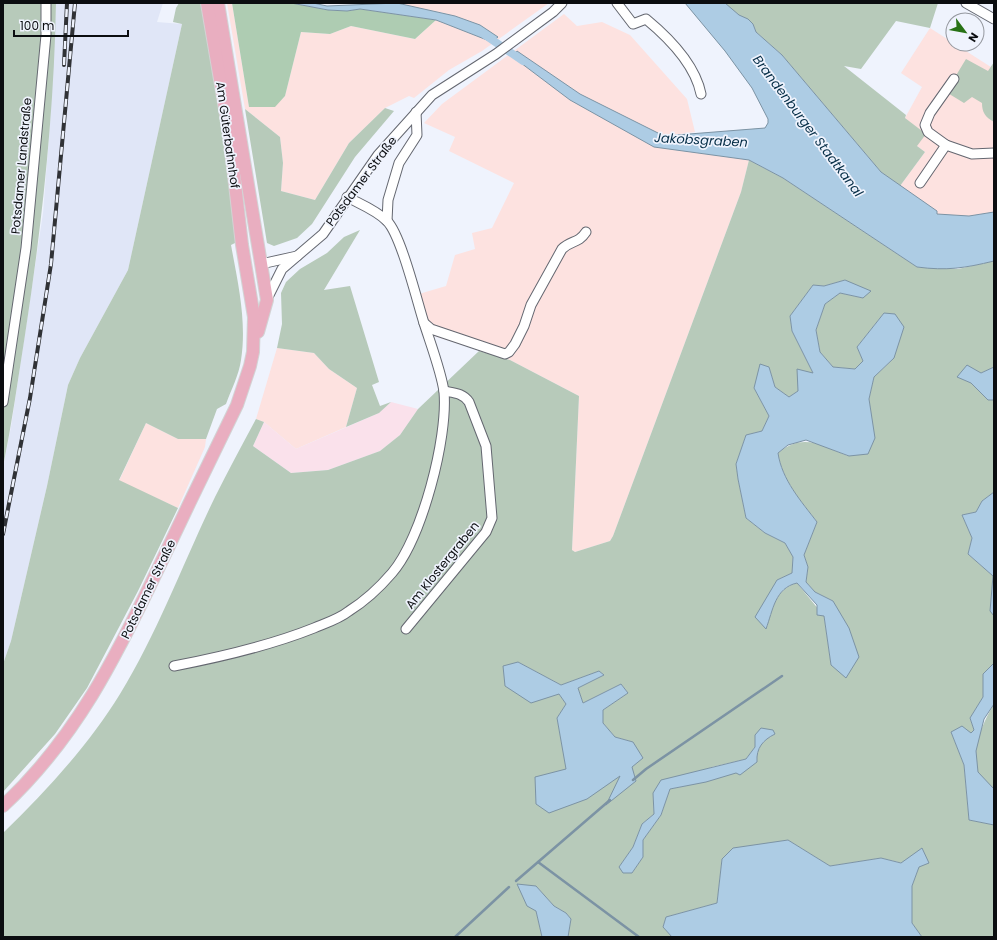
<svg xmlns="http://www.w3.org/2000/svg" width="997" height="940" font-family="Poppins,sans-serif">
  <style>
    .commercial { fill: #fde2e0 }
    .industrial { fill: #fae1eb }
    .built { fill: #e0e6f7 }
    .green { fill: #b7caba; fill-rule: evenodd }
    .forest { fill: #aeccb2 }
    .water { fill: #adcce4; stroke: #7c93a4 }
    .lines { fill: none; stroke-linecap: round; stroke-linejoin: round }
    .stream { stroke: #7c93a4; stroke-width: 2.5 }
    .canal { stroke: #adcce4; stroke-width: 8 }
    .minor-casing { stroke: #646770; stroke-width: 11 }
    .major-casing { stroke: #d3d3d4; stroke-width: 14 }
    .minor { stroke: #fff; stroke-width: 9 }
    .major { stroke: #e9aec0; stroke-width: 12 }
    .rail-casing { stroke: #303236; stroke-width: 4 }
    .rail { stroke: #eff3fd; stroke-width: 2.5; stroke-dasharray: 8; stroke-linecap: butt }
    .labels { text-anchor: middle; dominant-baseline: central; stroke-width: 3.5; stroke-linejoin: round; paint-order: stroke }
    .street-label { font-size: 12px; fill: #0b0d10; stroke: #eff3fd }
    .water-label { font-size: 13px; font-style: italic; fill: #062e47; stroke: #eff3fd }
  </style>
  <rect width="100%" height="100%" fill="#eff3fd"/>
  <g class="commercial">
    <polygon points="227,3 232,3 249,107 274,107 285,96 301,32 330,34 351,26 415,39 436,20 492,42 498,37 480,25 440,12 427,11 397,3 549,3 482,51 449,70 414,98 409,96 385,108 349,143 315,200 281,191 283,163 280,137 245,109"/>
    <polygon points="564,14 577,26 602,22 630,35 687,99 695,132 664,136 580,94 517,51 513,57 570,100 654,147 749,160 741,192 613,536 610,541 575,552 572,550 579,396 510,360 434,336 419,294 446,286 455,255 475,249 472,233 492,228 514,183 449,151 455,137 424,123 442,104"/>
    <polygon points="930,28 994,69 994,212 969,216 937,214 900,186 925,152 917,146 905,118 922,87 901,73"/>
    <polygon points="277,348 314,353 329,369 357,388 346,427 296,449 264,422 256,419"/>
    <polygon points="146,423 178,439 206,439 205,447 178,508 119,481"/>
  </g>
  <polygon class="industrial" points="391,402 418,409 400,435 380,451 328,470 291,473 253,446 264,422 296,449 379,413"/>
  <polygon class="built" points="56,3 163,3 157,22 182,24 128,270 80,358 68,385 47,486 11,641 3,664 3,467 11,427 43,213 50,124"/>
  <g class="green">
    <path d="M3,3H56C54,114 42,225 25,335C18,379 12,423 3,467Z"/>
    <path d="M179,3L202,4L223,137L237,242L231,245C238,283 247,322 241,360C239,375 231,390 226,404L217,409L206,439H178L146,423L119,480L178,508L138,591L87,688L55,734L3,792V664L11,641L47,486L68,385L80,358L128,270L182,24L173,22L176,8Z"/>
    <polygon points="725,3 938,3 930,28 896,21 861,69 844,66 906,115 905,118 926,134 917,146 925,152 900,186 881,172 782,55 756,32 753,24 739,16"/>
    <path d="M966,59L988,71L994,62V122C985,117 982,112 982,103L972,97L964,103L946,92Z"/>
    <polygon points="385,108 394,111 355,157 312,224 297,238 274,246 267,243 245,109 280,137 283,163 281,191 315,200 349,143"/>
    <path d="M749,160L783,178L917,267L958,269L994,261V367L981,373L971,383L988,400H994V492L982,501L976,512L962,515L972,538L968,554L993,576L990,610L994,616V663L983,674V697L970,718L974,730L971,734L951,732L964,765L969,820L994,825V937H922L912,923V886L919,867L881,858L830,866L788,840L722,859L717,903L666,917L663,927L672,937H568L571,919L566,913L554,906L536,886V911L542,937H3V833C46,791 88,746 120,694C158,632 183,563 215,497C228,471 242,445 256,419L264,422L253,446L291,473L328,470L380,451L400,435L418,409L479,351L510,360L579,396L572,550L575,552L610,541L613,536L741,192ZM845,280L863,298L840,293L825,304L816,330L820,352L833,367L855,369L863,361L857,347L884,313L894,358L874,377L869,399L871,414L848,456C821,446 804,432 778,453C782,480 801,501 817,522L804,555L808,567L806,582L815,592L833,601L831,665L824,616L797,583C775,589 773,609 766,629L777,580L792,573L793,557L785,543L765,533L746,518L738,479L736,464L746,435L762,431L769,416L754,388L769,367L775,387L789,397L798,391L813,373L792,331L790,316L813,285L824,286ZM518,662L561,685L599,671L604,675L578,688L583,703L621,684L628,693L603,710V723L615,737L633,742L632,767L607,805L621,775L612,781L567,770L557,718L566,704L559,694ZM775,734C763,740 756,748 757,762C729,777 701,783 670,789L661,815L643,840V857L632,873L619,867L633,847L642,824L654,814L653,793L712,767L746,759L755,747V735Z"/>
    <polygon points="360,230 324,290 350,286 379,382 372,385 380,406 391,402 379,413 346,427 357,388 329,369 314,353 277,348 282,324 281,293 286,282 300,269 327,253 344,237"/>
    <path d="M994,704V789C989,784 979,777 977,771C971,749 983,722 994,704Z"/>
  </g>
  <polygon class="forest" points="232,3 291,3 328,10 347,11 360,9 436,20 415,39 351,26 330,34 301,32 285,96 275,107 249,107"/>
  <g class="water">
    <polygon points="291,3 313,3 327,6 397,3 455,16 480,25 498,37 492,42 436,20 360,9 347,11 328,10"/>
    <path d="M685,3H725L739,15L748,19L753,24L756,32L782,55L881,172L937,211V214L969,216L994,212V261C965,268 947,271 917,267L783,178L749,160L654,147L570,100L513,57L517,51L580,94L664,136L765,128L768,123V119L752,88L725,51Z"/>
    <path d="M845,280L871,291L863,298L840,293L825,304L816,330L820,352L833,367L855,369L863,361L857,347L884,313L895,314L904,327L894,358L874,377L869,399L875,438L868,454L849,456L806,440L788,445L778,453C782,480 801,501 817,522L804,555L808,567L806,582L815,592L833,601L849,628L859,657L846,678L831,665L824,616L817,615V605L797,583C775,588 773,610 766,629L755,617L777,580L792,573L793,557L785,543L765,533L746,518L738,479L736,464L746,435L762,431L769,416L754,388L760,364L769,367L775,387L789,397L798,391L797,369L813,373L792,331L790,316L813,285L824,286Z"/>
    <polygon points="967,365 981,373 994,367 994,400 988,400 971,383 957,377"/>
    <polygon points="994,492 994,616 990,611 993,576 968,554 972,538 962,515 976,512 982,501"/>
    <polygon points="518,662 561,685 599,671 604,675 578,688 583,703 621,684 628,693 603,710 603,723 615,737 633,742 643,758 632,767 636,781 606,805 620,776 587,799 549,813 536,804 535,777 566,769 557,718 566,704 559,694 531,703 505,686 503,666"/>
    <polygon points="994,663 994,704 984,719 976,751 978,772 994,789 994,825 969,820 964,765 951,732 962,726 971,733 974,730 970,718 983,697 983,674"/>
    <path d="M761,728L773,730L775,734C763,740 756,748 757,762L740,775L736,773L706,782L670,789L661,815L643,840V857L632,873H623L619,867L633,847L642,824L654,814L653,793L661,780L746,759L755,747V735Z"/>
    <polygon points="788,840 830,866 881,858 901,863 922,848 929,863 919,867 912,886 912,923 922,937 672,937 663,927 666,917 717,903 722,859 733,848"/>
    <polygon points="517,884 536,886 554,906 566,913 571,919 568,937 542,937 536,911 527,906"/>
  </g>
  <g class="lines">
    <g class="stream">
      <polyline points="633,780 646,769 782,676"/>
      <polyline points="538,862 639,937"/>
      <polyline points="516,881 610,800"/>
      <polyline points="455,937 509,887"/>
    </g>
    <polyline class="canal" points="485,35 523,61"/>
    <g class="minor-casing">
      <g id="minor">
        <path d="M617,3L633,24L646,19C669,38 695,64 701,94"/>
        <polyline points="966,3 994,19"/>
        <polyline points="946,145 928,132 925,125 930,113 954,79"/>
        <polyline points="920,183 946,145 972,154 994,153"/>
        <path d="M347,197C360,204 376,210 387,221C401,235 417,301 424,323L431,329L505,354L509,352L515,344L524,326L531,305L562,249C571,240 578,244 586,232"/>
        <polyline points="387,221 388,200 399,163 417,135 416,112"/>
        <polyline points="261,264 297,256"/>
        <polyline points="267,299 282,269 323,234 378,155 432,95 496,54 553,12 562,3"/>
        <polyline points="3,402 26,248 46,35 46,3"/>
        <path d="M406,629L486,532L492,518L486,446L469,402C463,393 454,393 444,391"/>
        <path d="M174,666C221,657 269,646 314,628C326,623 339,619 349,611C365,601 380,587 392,573C422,538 448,438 444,392C442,374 430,342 424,323"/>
      </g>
    </g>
    <g class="major-casing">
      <g id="major">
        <polyline points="218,3 267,300 258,332"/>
        <path d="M3,806C76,738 116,657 158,569C184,514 210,460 237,405L250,366L253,352L254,317L242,245L229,132L207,3"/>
      </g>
    </g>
    <use href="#minor" class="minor"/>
    <use href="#major" class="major"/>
    <g class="rail-casing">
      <g id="rail">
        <polyline points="64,65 67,3"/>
        <polyline points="3,534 30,398 51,264 75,3"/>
      </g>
    </g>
    <use href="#rail" class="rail"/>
  </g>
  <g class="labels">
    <g class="street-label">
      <text transform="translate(228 135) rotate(82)">Am Güterbahnhof</text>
      <text transform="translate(21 166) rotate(-85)">Potsdamer Landstraße</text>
      <text transform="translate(361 181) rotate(-53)">Potsdamer Straße</text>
      <text transform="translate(442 565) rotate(-51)">Am Klostergraben</text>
      <text transform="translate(148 589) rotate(-64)">Potsdamer Straße</text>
    </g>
    <g class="water-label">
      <text transform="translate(808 126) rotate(53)">Brandenburger Stadtkanal</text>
      <text transform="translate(701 140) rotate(3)">Jakobsgraben</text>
    </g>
  </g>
  <rect width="997" height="940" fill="none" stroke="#0b0d10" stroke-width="8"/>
  <g transform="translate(965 32) rotate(122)"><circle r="19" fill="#eff3fd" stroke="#94979e"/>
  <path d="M0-3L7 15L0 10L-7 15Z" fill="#287216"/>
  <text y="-6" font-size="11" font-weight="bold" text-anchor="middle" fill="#0b0d10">N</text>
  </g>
  <path d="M14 30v6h114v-6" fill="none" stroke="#0b0d10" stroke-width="2"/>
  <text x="20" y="30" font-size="12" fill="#0b0d10" stroke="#eff3fd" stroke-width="3" paint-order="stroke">100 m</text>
</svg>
